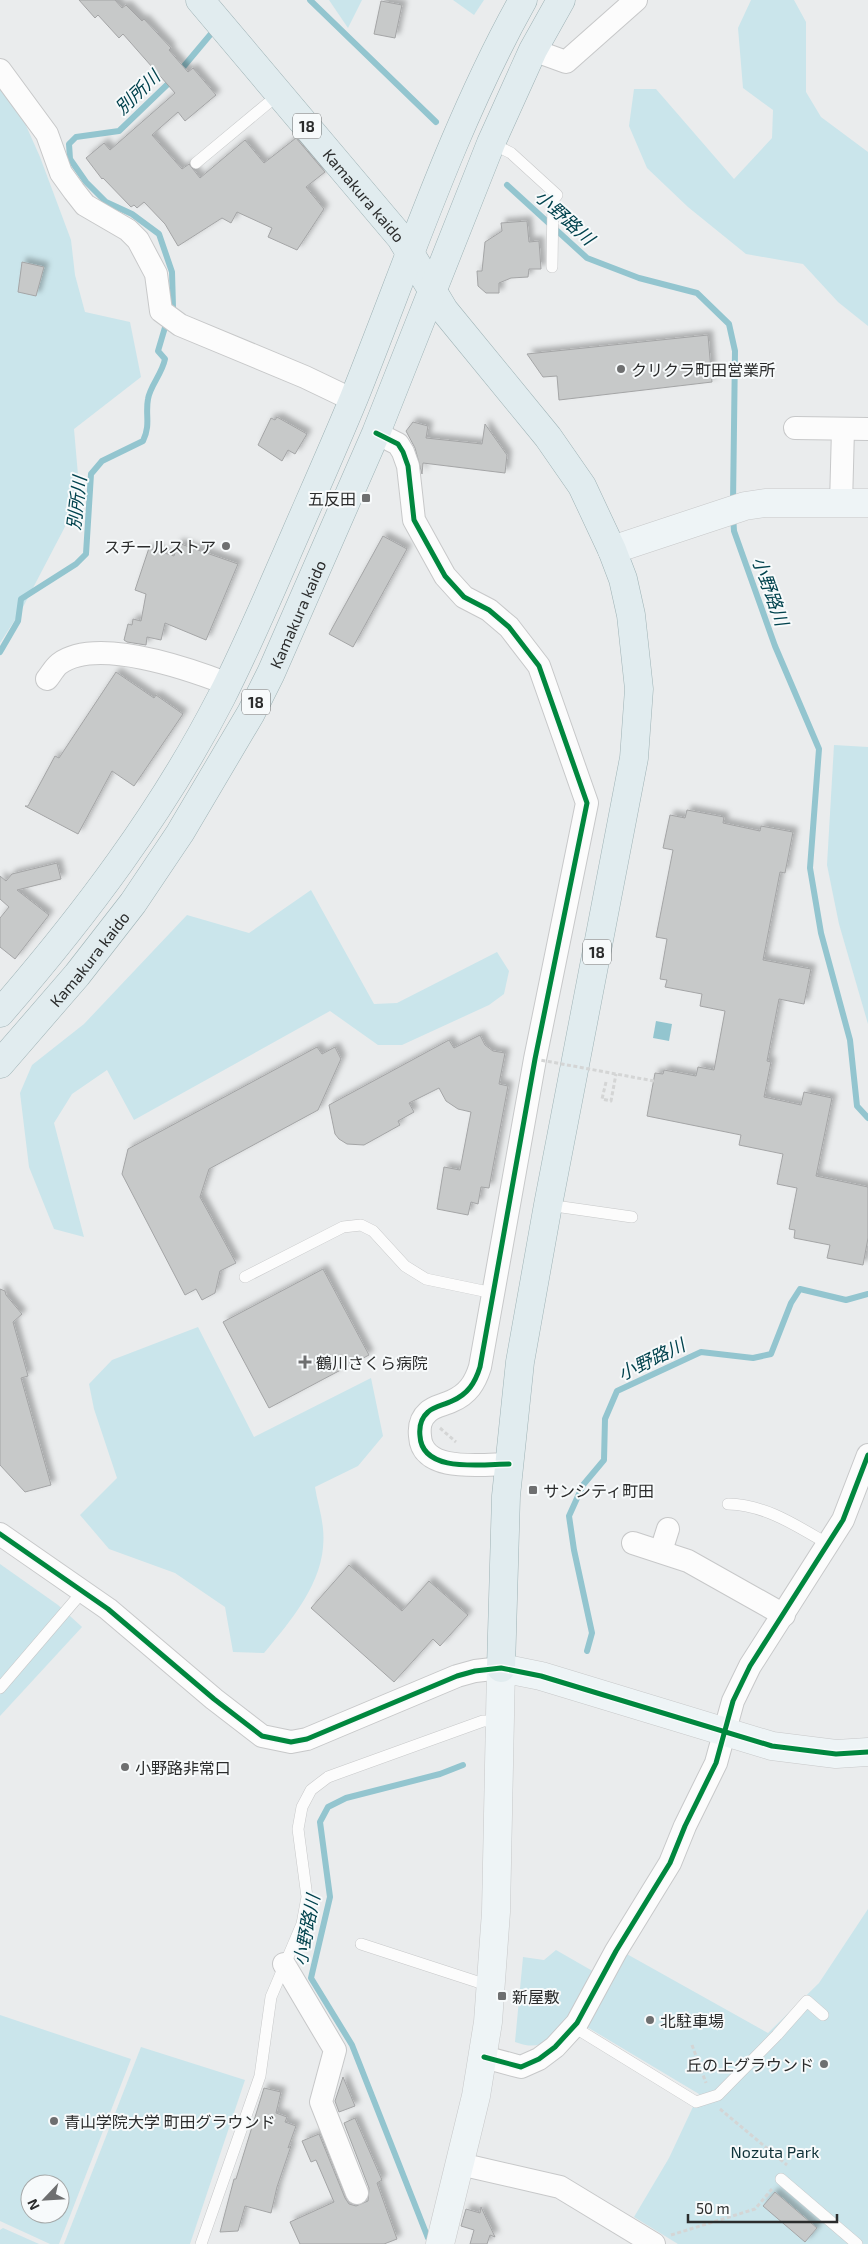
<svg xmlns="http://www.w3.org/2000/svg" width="868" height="2244" font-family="'Exo 2','Noto Sans JP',sans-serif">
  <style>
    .green { fill: #cae5eb; fill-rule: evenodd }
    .water { fill: #93c5cf }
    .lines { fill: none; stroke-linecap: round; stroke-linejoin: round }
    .stream { stroke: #93c5cf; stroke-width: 6 }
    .building { fill: #c7c9c9; stroke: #a4a5a6; filter: url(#shadow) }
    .lane-casing { stroke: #c7c8c9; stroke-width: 12 }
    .street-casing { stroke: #c7c8c9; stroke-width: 24 }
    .secondary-casing { stroke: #c7c8c9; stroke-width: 29 }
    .primary-casing { stroke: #9eb2b5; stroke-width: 29 }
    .path { stroke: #d4d5d5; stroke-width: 3; stroke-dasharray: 4 2.5; stroke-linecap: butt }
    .lane { stroke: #fcfcfc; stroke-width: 11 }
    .street { stroke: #fcfcfc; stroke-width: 22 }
    .secondary { stroke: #eef4f6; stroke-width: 28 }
    .primary { stroke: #e1ecef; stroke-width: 28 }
    .path-bridge { stroke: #d4d5d5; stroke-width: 3; stroke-dasharray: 4 2.5; stroke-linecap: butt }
    .cycleway-casing { stroke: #f7fafb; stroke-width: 8 }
    .cycleway { stroke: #00873e; stroke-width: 5 }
    .poi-dot { fill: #6e6f70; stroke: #f7fafb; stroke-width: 2 }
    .labels { text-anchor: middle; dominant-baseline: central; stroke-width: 4; stroke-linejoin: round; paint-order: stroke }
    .shield { fill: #f7fafb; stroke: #686a6a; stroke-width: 1 }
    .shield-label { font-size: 15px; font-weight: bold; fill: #2b2c2c }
    .street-label { font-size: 16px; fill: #2b2c2c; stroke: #f7fafb }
    .poi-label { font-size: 16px; fill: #2b2c2c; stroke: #f7fafb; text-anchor: start }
    .park-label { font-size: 16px; fill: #0f3239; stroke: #f7fafb }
    .water-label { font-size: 18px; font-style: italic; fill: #00424d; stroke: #f7fafb }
  </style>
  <defs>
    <filter id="shadow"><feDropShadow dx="4.5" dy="-4.5" stdDeviation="2.5" flood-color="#0004"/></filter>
  </defs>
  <rect width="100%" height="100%" fill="#eaeced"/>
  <g class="green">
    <polygon points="329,0 362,0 348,28"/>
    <polygon points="453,0 484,0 474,15"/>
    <polygon points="751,0 794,0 806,22 806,92 821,117 868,152 868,326 838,302 803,264 746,254 688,207 647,168 629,126 634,89 656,89 734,179 772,138 773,110 743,88 738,28"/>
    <polygon points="0,67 40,157 71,240 75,275 85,312 130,322 141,377 74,429 80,498 22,609 0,643"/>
    <polygon points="834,745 868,747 868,1024 839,924 827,865"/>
    <polygon points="311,890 374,1004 397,1003 497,952 509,971 504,994 489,1005 402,1045 378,1045 330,1011 134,1120 107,1070 72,1094 54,1123 84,1237 54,1229 29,1167 20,1093 32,1065 84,1024 187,915 249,933"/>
    <path d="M198,1327L254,1437L371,1378L383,1436L358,1466L315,1487C317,1501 322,1515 323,1529C328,1578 293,1618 264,1653L233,1652L225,1607L175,1573L109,1549L80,1515L117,1478L94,1409L89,1384L112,1360Z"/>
    <polygon points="0,1564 58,1605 82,1627 0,1716"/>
    <path d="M868,1909V2244H678L634,2217L669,2158L699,2094L572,2018C553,2037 544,2053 515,2042L523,1957L544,1960L556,1950L610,1981L625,1953L768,2033L819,1983Z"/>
    <path d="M0,2015L131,2059L59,2244H50L0,2221ZM30,2184H60V2214H30Z"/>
    <polygon points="141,2047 245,2080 190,2244 64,2244"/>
    <polygon points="3,2228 39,2244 0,2244 0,2230"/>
  </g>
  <polygon class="water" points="656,1021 672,1024 669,1041 653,1038"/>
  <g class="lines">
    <g class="stream">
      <polyline points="310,0 436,122"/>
      <polyline points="179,72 210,35"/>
      <polyline points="172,80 119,131 76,137 69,144 70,159 86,182 106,202 132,214 159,234 172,272 173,307"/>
      <polyline points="507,185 587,258 639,278 697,293 729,324 735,351 733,503"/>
      <polyline points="733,516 734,531 775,646 819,749 810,868 821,933 850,1040 857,1106 868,1118"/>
      <path d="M0,652L18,621L21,599L76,564L86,554L91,474L102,461L143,441C151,424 145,415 148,399C150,386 162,374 165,359L158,351L166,324"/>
      <polyline points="587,1651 592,1633 574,1550 569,1516 583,1485 604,1460 605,1419 617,1391 701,1352 753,1358 771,1354 791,1303 800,1289 846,1300 868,1294"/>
      <polyline points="428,2238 352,2045 311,1978 330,1897 320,1822 328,1807 346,1798 440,1774 463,1765"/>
    </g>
  </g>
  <g class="building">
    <polygon points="79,0 115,0 122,8 126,5 142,21 144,19 171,48 169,50 188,72 193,68 216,95 185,121 178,112 152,135 182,169 189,164 200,178 245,140 264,163 296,138 325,172 306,187 324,209 297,250 268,237 272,228 237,212 231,223 222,218 178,246 165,224 144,202 137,208 134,205 131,207 103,178 102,179 86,158 104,143 110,150 175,93 123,34 119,38 98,15 95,18"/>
    <polygon points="381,1 402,5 395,38 374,34"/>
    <polygon points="527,221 529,242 539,241 541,269 529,269 528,277 511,278 499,283 499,293 486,293 478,286 477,271 482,271 485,242 502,231 501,223"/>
    <polygon points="22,262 44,267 36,296 18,292"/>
    <polygon points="708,335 712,382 559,400 557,376 543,377 527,354"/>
    <polygon points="277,417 307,434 295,454 288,450 282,461 258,445 271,418 275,420"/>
    <polygon points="413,422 428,426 426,438 482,444 485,424 507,455 505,473 423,463 422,474 415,448 406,431"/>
    <polygon points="383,536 407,549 353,647 329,634"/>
    <polygon points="178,543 238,564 206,640 165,623 161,640 147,637 146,645 127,642 124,640 128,624 132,625 133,619 141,621 146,594 135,590 149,548 174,556"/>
    <polygon points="116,672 154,698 156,695 183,714 134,786 112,771 78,834 25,806 28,806 55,756 59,758"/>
    <polygon points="687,810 724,817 723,823 760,831 761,826 793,832 785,873 780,872 763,960 811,969 804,1004 779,999 767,1061 771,1062 764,1097 801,1105 804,1092 832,1098 816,1176 868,1187 868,1238 863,1265 827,1258 830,1245 794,1238 795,1230 789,1229 797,1188 777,1184 783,1154 739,1145 741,1135 647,1116 655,1073 663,1074 664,1070 696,1076 698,1067 714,1070 725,1011 700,1006 702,994 665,987 667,980 660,979 667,939 656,937 673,850 663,848 670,815 685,818"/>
    <polygon points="57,863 61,879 17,890 49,915 15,959 0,947 0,918 9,907 0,899 0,876 6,881 12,874"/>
    <polygon points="480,1035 485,1045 493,1051 505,1053 499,1084 508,1086 489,1188 481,1187 478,1204 471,1202 468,1215 437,1209 444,1167 460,1170 471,1112 458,1109 446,1101 439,1088 409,1103 414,1112 398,1121 400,1125 364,1145 347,1144 339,1139 335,1134 329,1105 449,1040 454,1048"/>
    <polygon points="317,1047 322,1054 335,1047 341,1059 318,1110 209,1169 200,1197 236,1263 220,1271 215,1293 202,1300 196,1289 185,1295 122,1174 128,1149"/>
    <polygon points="323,1269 369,1355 269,1408 223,1322"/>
    <polygon points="0,1289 5,1291 6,1295 22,1314 13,1322 28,1376 21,1378 51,1485 25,1492 0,1465"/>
    <polygon points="349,1565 402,1611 429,1581 468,1615 440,1646 433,1639 394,1682 311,1608"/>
    <polygon points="343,2077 355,2106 339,2112 335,2101"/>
    <polygon points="264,2088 281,2092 276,2113 287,2117 285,2122 296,2126 288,2148 291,2146 277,2187 271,2213 245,2206 238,2231 220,2232 234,2179 236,2179"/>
    <polygon points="355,2118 382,2180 377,2183 397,2239 384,2244 300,2244 290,2222 334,2202 316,2160 311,2162 302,2141 319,2134 345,2198 349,2204 356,2206 368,2201 369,2188 344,2123"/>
    <polygon points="775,2192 817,2228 805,2242 763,2206"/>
    <polygon points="481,2207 495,2237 490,2235 487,2244 470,2244 474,2230 461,2226 466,2209 480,2213"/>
  </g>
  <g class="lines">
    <g class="lane-casing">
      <g id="lane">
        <polyline points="491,143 511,153 557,195 553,200 552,267"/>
        <polyline points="196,163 279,94"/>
        <polyline points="548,1205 632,1217"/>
        <polyline points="245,1277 343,1227 361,1225 373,1231 405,1266 426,1279 493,1293"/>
        <path d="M728,1504C766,1505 795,1525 828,1544"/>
        <polyline points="0,1688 83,1591"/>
        <polyline points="361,1944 490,1986"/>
        <polyline points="574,2027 696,2102 718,2095 777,2035 807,2001 823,2015"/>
        <polyline points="781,2179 857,2244"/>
        <polyline points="201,2244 260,2076 271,1997 302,1924 307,1897 298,1829 302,1807 311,1790 328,1777 483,1721 500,1721"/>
      </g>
    </g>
    <g class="street-casing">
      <g id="street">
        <polyline points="533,50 566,62 636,0"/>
        <polyline points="0,70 47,134 61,173 74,191 85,205 128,230 138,240 156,274 161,311 180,325 305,377 353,400"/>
        <polyline points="795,428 868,429"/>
        <path d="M376,433L398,444L403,452L408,466L414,520L445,576L464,597L489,610L509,627L539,666L587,803L535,1059L480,1367C475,1383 468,1394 452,1401C444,1405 434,1406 428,1412C420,1419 419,1427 420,1436C422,1474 484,1464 509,1464"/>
        <polyline points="841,504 843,429"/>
        <path d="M47,679C51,674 55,667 59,664C96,636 189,669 228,684"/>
        <polyline points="0,1534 108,1609 214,1699 262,1736 291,1742 307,1739 457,1676 475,1671 501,1668"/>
        <polyline points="633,1543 688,1561 784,1615"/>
        <polyline points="661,1551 668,1529"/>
        <polyline points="284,1964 335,2050 321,2102 357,2193"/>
        <polyline points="484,2057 521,2067 539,2059 555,2047 577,2023 616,1951 670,1863 685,1826 716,1763 733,1701 750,1666 843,1520 868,1455"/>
        <polyline points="460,2164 560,2187 654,2244"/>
      </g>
    </g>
    <g class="secondary-casing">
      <g id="secondary">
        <polyline points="612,550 745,506 765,503 868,503"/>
        <polyline points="440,2244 476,2096 488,2022 496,1912 501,1668 541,1676 772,1746 836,1754 868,1752"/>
      </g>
    </g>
    <g class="primary-casing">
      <g id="primary">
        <path id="s1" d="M200,0L401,238L444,310L548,437L582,486L612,550L623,579L631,615L639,689L634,758L548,1205L520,1362L506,1496L501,1668"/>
        <path d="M0,1013C84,916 162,813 221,698C248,645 271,590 295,535C315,489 335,444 354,398C407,266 454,123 523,0"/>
        <path id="s2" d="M0,1064L77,975L133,903L180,833L251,713L271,673L376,433L491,143L533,50L561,0"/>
      </g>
    </g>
    <g class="path">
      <polyline points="606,1082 602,1099 611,1101 616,1074"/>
      <polyline points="440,1428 456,1442"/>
      <polyline points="692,2045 706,2083"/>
      <polyline points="720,2109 787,2165"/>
      <polyline points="671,2235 755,2209 772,2189"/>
    </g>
    <use href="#lane" class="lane"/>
    <use href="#street" class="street"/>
    <use href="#secondary" class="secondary"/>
    <use href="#primary" class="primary"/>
    <polyline class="path-bridge" points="535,1059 654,1081"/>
    <g class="cycleway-casing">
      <g id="cycleway">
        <path d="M376,433L398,444L403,452L408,466L414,520L445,576L464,597L489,610L509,627L539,666L587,803L535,1059L480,1367C475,1383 468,1394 452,1401C444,1405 434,1406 428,1412C420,1419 419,1427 420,1436C422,1474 484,1464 509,1464"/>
        <polyline points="0,1534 108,1609 214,1699 262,1736 291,1742 307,1739 457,1676 475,1671 501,1668 541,1676 772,1746 836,1754 868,1752"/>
        <polyline points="484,2057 521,2067 539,2059 555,2047 577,2023 616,1951 670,1863 685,1826 716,1763 733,1701 750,1666 843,1520 868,1455"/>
      </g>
    </g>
    <use href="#cycleway" class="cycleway"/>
  </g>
  <g class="poi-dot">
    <circle cx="621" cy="369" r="5"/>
    <rect x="361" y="493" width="10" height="10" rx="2.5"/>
    <circle cx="226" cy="546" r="5"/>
    <path d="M302.5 1354.5h5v5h5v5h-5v5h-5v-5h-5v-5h5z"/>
    <rect x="528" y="1485" width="10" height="10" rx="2.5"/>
    <circle cx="125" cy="1767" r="5"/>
    <rect x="497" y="1991" width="10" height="10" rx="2.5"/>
    <circle cx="650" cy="2020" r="5"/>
    <circle cx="824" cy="2064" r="5"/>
    <circle cx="54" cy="2121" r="5"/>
  </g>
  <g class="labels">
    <g class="shield">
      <rect x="293" y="113.5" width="28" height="25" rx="4"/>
      <rect x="242" y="689.5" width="28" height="25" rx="4"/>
      <rect x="583" y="939.5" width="28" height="25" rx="4"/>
    </g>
    <g class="shield-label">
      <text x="307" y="126">18</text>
      <text x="256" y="702">18</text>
      <text x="597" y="952">18</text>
    </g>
    <g class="street-label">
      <text stroke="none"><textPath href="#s1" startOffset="255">Kamakura kaido</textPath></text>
      <text stroke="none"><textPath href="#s2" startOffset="542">Kamakura kaido</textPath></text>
      <text stroke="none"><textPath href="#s2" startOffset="138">Kamakura kaido</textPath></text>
    </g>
    <g class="poi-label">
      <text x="631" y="369">クリクラ町田営業所</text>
      <text x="356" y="498" text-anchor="end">五反田</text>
      <text x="216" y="546" text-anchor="end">スチールストア</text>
      <text x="316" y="1362">鶴川さくら病院</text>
      <text x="543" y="1490">サンシティ町田</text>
      <text x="135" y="1767">小野路非常口</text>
      <text x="512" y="1996">新屋敷</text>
      <text x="660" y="2020">北駐車場</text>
      <text x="814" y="2064" text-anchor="end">丘の上グラウンド</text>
      <text x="64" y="2121">青山学院大学 町田グラウンド</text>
    </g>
    <g class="park-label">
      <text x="775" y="2151">Nozuta Park</text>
    </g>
    <g class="water-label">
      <text transform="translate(137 92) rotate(-44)">別所川</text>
      <text transform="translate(565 217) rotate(42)">小野路川</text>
      <text transform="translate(76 503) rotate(-83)">別所川</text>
      <text transform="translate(771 591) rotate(70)">小野路川</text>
      <text transform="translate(651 1359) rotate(-26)">小野路川</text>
      <text transform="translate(306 1930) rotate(-79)">小野路川</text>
    </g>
  </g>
  <g transform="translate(45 2199) rotate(245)"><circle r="24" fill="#f7fafb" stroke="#a5a8a8"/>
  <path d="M0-4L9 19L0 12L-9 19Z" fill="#6e6f70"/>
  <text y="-8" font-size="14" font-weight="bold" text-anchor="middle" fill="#2b2c2c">N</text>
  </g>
  <path d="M688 2214v8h149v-8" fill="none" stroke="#2b2c2c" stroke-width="2.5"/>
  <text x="696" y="2214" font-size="15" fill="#2b2c2c" stroke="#f7fafb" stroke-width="4" paint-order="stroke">50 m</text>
</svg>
